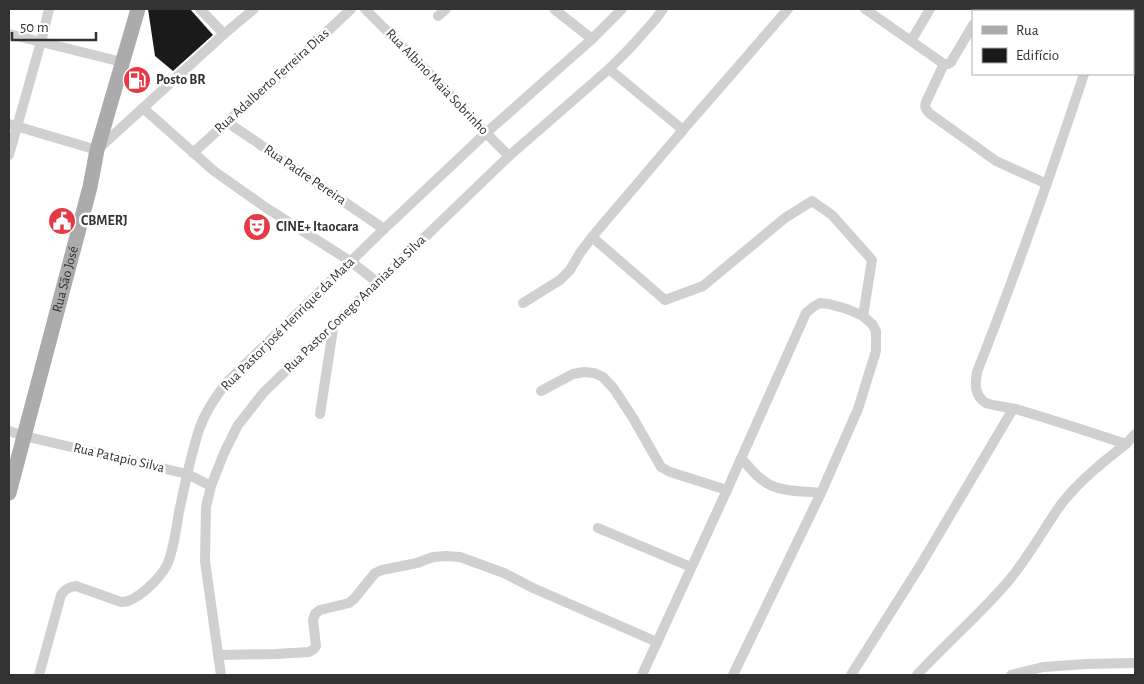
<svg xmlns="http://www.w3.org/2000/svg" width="1144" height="684" font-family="'Alegreya Sans',sans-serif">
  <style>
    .building { fill: #1a1a1a }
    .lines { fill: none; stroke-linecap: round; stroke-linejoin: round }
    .minor { stroke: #d0d0d0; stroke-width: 10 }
    .primary { stroke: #ababab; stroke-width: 15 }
    .labels { text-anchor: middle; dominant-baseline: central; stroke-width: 5; stroke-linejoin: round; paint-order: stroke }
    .poi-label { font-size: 14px; font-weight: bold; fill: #333; stroke: #fff; text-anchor: start }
    .street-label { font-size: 14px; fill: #333; stroke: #fff }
  </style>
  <rect width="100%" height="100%" fill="#fff"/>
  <polygon class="building" points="148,9 190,9 213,35 173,71 155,56"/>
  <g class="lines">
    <g class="minor">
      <polyline points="200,9 224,34"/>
      <polyline points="365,9 426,70 486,133 509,156"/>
      <polyline points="554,9 592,39"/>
      <polyline points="865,9 944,64 948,64 951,62 973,25"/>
      <polyline points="1133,9 1135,17"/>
      <polyline points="981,11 982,9"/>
      <polyline points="1105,11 1106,9"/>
      <polyline points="438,16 446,9"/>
      <polyline points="1133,31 1135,33"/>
      <polyline points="9,34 122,62"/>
      <polyline points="911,41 930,9"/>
      <path d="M944,64L926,102C924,107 926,109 929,113L996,161L1047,184"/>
      <polyline points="609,69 683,130 788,9"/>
      <path d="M1084,74C1051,174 1016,273 977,372C975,383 974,396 986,403C993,406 1008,407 1016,409C1053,420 1090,432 1126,444L1135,434"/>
      <polyline points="143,108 214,171 268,209 350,261 377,282"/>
      <polyline points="227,122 384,229"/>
      <polyline points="9,124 97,150 224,34 254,9"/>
      <polyline points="193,153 227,122 283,73 351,9"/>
      <polyline points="9,155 41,42 49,9"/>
      <polyline points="592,237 665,300 703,286 785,218 812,201 832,215 872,260 863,316"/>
      <polyline points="523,303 560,280 570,270 580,253 592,237 683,130"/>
      <polyline points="541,391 573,374 584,372 594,373 603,377 614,389 633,418 661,467 670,472 727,490"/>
      <polyline points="320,414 334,323"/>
      <polyline points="9,431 24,436 187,474 211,486"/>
      <path d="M741,458C750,468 758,479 770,485C785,492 804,491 821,493"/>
      <polyline points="598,528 691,567"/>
      <polyline points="218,655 276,654 309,652 314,649 316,646 313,620 315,614 320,610 349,603 354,599 375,573 382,570 417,563 433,557 446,556 460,557 504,573 533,588 657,642"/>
      <path d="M39,675L61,595C65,589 69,587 76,586L121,602C136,603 160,578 167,565C174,549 176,529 179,512C185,485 190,457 199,430C205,412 215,398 226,383L384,229L486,133L592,39L622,9"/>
      <polyline points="221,675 205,561 206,507 211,486 224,453 238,425 264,392 509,156 609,69 629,49 655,20 663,9"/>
      <polyline points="642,675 727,490 806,313 813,307 820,303 829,304 847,309 863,316 872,324 876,331 876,351 858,409 821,493 733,675"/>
      <polyline points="851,675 920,566 1013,409"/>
      <path d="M917,675C947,642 982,613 1010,579C1030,555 1044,528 1062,503C1081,479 1103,462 1126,444"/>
      <polyline points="1011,675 1043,667 1086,664 1135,663"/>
    </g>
    <path class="primary" id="s1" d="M9,493L90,187L97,150L138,9"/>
  </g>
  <defs>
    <g id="fuel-disc" transform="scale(1.4375)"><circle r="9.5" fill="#e63946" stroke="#fff"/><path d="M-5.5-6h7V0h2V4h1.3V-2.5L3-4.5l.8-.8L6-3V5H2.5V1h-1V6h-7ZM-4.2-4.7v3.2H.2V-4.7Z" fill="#fff"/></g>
    <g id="civic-disc" transform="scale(1.4375)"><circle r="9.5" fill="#e63946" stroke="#fff"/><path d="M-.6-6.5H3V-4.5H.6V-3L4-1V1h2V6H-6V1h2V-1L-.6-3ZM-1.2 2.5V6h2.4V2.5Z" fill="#fff"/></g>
    <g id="theatre-disc" transform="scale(1.4375)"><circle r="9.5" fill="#e63946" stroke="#fff"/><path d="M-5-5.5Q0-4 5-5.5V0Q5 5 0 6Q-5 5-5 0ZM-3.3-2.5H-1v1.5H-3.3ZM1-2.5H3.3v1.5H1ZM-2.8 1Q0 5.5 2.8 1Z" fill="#fff"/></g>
  </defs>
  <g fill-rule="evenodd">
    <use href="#fuel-disc" x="137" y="80"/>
    <use href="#civic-disc" x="62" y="221"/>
    <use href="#theatre-disc" x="257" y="227"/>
  </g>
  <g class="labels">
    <g class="poi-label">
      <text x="156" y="80">Posto BR</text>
      <text x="81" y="221">CBMERJ</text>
      <text x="276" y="227">CINE+ Itaocara</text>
    </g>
    <g class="street-label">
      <text transform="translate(272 81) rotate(-42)">Rua Adalberto Ferreira Dias</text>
      <text transform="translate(437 82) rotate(46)">Rua Albino Maia Sobrinho</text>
      <text transform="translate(305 175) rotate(34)">Rua Padre Pereira</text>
      <text stroke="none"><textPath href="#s1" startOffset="221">Rua São José</textPath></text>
      <text transform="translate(355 304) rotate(-44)">Rua Pastor Conego Ananias da Silva</text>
      <text transform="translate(288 324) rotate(-45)">Rua Pastor josé Henrique da Mata</text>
      <text transform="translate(119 458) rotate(13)">Rua Patapio Silva</text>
    </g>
  </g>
  <rect width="1144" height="684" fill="none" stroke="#333333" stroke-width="20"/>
  <rect x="972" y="10" width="162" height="65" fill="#ffffff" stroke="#adadad"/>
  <rect x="982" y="26" width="25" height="8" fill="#ababab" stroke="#adadad"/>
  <text x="1016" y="35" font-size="15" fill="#333333">Rua</text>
  <rect x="982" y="48" width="25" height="15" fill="#1a1a1a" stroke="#adadad"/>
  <text x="1016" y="60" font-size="15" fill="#333333">Edifício</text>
  <path d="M12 32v8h84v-8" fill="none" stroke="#333333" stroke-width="2.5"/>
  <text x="20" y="32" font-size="15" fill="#333333" stroke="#ffffff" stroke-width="4" paint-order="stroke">50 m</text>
</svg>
